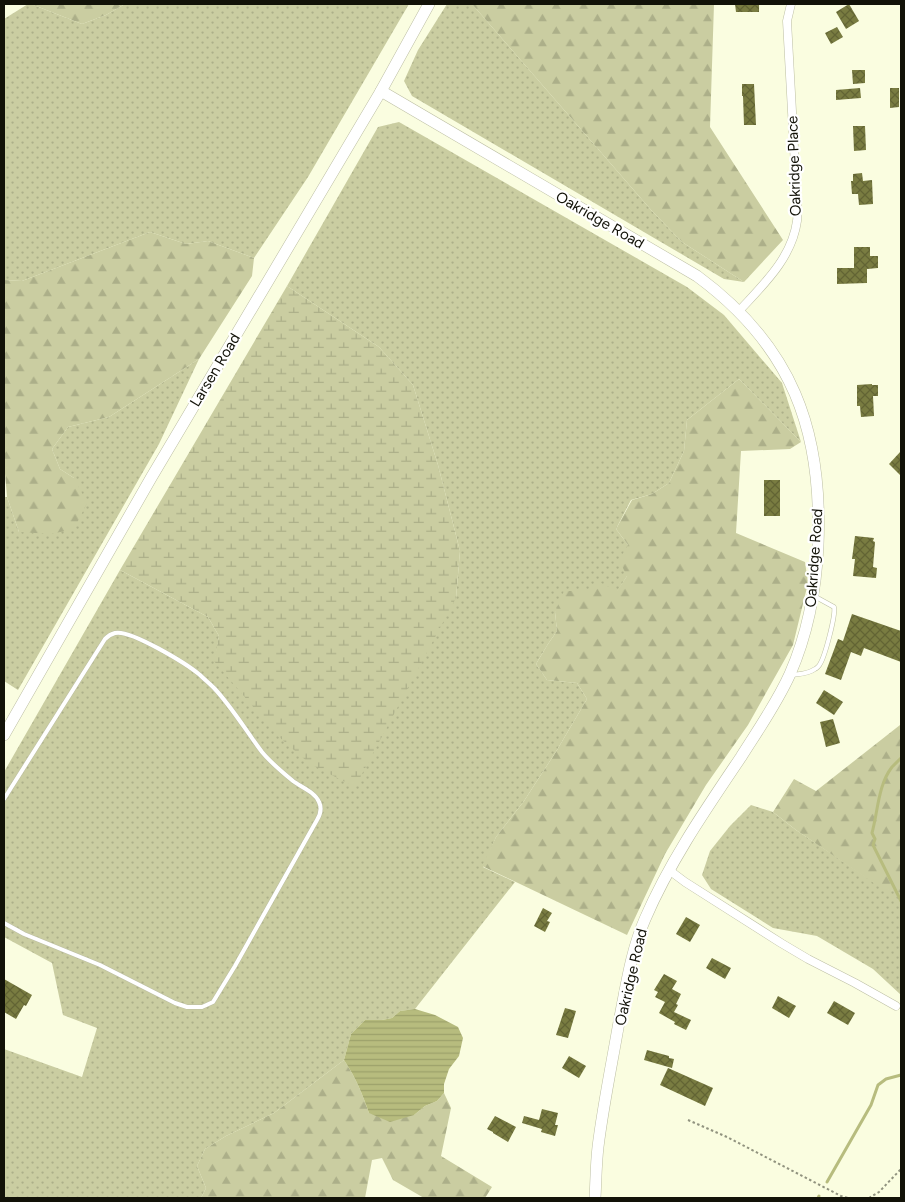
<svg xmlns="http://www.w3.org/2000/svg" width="905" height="1202" font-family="Figtree,sans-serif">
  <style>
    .grass { fill: url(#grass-dots) }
    .forest { fill: url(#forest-firs) }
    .wetland { fill: url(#wetland-marsh) }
    .water { fill: url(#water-rules) }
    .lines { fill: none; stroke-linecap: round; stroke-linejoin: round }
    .stream { stroke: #b7bc7e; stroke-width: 3 }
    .building { fill: url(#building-cross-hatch) }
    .lane-casing { stroke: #bcbea3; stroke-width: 5 }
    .street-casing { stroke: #bcbea3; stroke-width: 9 }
    .secondary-casing { stroke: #bcbea3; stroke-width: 12 }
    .path { stroke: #91937f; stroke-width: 2; stroke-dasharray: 2.5 2.5; stroke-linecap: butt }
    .lane { stroke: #fff; stroke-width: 4 }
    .street { stroke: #fff; stroke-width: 8 }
    .secondary { stroke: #fff; stroke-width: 11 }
    .labels { text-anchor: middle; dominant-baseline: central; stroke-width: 4.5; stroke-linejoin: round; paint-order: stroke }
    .street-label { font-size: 15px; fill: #121208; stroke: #fff }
  </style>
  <defs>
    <pattern id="grass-dots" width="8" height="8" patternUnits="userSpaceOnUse" patternTransform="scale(1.25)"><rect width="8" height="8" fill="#cacda1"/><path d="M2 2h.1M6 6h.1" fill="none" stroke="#acaf89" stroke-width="1.8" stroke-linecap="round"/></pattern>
    <pattern id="forest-firs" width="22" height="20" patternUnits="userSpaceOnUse" patternTransform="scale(1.25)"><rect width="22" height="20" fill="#cacda1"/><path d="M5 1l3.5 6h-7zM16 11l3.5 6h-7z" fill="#acaf89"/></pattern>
    <pattern id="wetland-marsh" width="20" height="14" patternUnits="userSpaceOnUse" patternTransform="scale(1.25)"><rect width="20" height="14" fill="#cacda1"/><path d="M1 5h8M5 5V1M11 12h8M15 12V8" fill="none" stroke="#acaf89"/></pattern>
    <pattern id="water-rules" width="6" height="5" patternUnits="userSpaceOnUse" patternTransform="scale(1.25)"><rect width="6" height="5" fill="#b7bc7e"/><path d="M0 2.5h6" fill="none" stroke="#9ca16b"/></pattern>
    <pattern id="building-cross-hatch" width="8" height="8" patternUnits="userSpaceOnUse" patternTransform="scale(1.25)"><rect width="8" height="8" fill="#797c41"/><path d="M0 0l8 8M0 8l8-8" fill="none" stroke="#626434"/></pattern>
  </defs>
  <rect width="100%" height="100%" fill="#fafde0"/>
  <g class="grass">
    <polygon points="28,4 31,4 82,24 106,15 125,4 409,4 308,177 254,258 208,241 186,244 150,232 22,281 4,280 4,19"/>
    <polygon points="447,4 472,4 652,211 682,242 744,282 724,279 412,96 404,81 418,50"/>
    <polygon points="399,122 687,287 724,315 782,383 801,442 739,379 687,420 684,451 669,483 652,494 631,500 616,529 628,545 627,576 617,592 587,591 555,612 557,631 548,644 536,664 547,680 577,683 587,699 557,750 524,801 496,837 483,867 515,882 415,1009 400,1011 392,1018 382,1020 365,1020 351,1034 344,1060 274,1113 226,1136 205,1149 197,1166 206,1188 201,1198 4,1198 4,1049 82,1077 97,1028 63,1015 52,963 4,937 4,772 120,570 208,617 219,636 215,661 456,598 460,551 438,465 413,385 379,347 287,286 378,127"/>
    <polygon points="199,359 159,444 18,690 4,681 4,497 7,497 19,532 74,478 60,469 52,449 68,427 109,417"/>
    <polygon points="751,805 773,812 796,830 881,887 901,893 901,995 873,969 817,936 773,928 711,889 702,875 710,851 730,826"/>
  </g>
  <g class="forest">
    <polygon points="31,4 125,4 106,15 82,24"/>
    <polygon points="472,4 714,4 710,127 783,240 744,282 682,242 652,211"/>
    <polygon points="150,232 186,244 208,241 254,258 252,276 199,359 109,417 68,427 52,449 60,469 74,478 87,503 74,529 51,534 19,532 7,497 4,462 4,280 22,281"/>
    <polygon points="739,379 801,442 790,449 741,451 736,533 805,562 808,583 793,645 748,725 706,785 665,854 627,935 482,866 496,837 524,801 557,750 587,699 577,683 547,680 536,664 548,644 557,631 555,612 564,591 587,591 597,581 617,591 627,576 619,560 628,545 616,529 632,500 652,494 669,483 684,451 687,420"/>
    <polygon points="901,720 901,893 881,888 796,830 773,812 794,779 816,791 900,725"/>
    <path d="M344,1060C356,1078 362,1093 369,1113L414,1115L425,1106L437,1101L444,1093L451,1108L441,1156L492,1187L485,1198H424L393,1180L382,1158L372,1160L365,1198H201L206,1188L197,1166L205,1149L226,1136L274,1113Z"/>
  </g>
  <polygon class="wetland" points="287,286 379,347 413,385 438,465 460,551 456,598 355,787 310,764 278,736 214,661 219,636 208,617 120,570"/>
  <path class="water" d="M415,1009L435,1015L458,1027L463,1038L459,1056L449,1069L444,1084V1093L437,1101L425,1106L414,1115L390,1122L369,1113C362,1093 356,1078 344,1060L351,1034L365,1020H382L392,1018L400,1011Z"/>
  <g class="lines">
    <g class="stream">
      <path d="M901,758C898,761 895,764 892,767C878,785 878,811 872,833L875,839L873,845L901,901"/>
      <polyline points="827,1182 871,1105 878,1085 886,1079 901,1075"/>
      <polyline points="818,1198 819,1196"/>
    </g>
  </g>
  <g class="building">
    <polygon points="735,4 759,4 759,12 736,12"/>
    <polygon points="849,4 859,21 846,29 836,12"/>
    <polygon points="837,27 843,37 831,44 825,33"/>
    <polygon points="852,70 865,70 865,83 853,84"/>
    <polygon points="742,84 754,84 756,125 744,125 743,96 742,96"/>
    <polygon points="860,88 861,98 836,100 836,90"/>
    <polygon points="890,88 899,88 899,107 890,108"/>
    <polygon points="853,126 865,126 866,150 854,151"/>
    <polygon points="862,173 863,181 872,180 873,204 859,205 858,194 852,194 851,181 853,181 853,174"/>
    <polygon points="854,247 870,247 870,256 878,256 878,268 867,269 867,283 837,284 837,268 854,268"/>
    <polygon points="872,384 872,385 878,385 878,396 873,396 874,416 861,417 860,406 857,406 857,385"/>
    <polygon points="901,451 901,476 889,464"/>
    <rect x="764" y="480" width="16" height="36"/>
    <polygon points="855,536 874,538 873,541 875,542 873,567 877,568 876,578 853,576 855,559 852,559"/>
    <polygon points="852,614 901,631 901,662 864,648 861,656 851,652 841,680 825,674 838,639 843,641"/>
    <polygon points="824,690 843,702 834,715 816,703"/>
    <polygon points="833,719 840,743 826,747 820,722"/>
    <polygon points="543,908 552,913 547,921 550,922 545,932 534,926"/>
    <polygon points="686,917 700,925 690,942 676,934"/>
    <polygon points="712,958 731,968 725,979 706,968"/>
    <polygon points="664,974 677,981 672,989 681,994 676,1004 678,1005 674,1012 691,1020 686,1030 674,1024 675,1022 659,1013 665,1002 655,997 658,992 654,990"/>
    <polygon points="4,979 32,995 26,1006 24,1005 16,1019 4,1012"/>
    <polygon points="778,996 796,1006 789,1018 772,1008"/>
    <polygon points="834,1001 855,1013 848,1025 827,1013"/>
    <polygon points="565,1008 576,1011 568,1038 556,1035"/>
    <polygon points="647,1050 669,1056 669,1058 674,1059 672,1068 644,1060"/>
    <polygon points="569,1056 586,1066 579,1078 562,1068"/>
    <polygon points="668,1068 713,1088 705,1106 660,1085"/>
    <polygon points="542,1109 558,1113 555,1125 558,1125 555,1136 541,1132 542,1129 522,1123 524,1116 539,1120"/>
    <polygon points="495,1116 516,1127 508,1142 493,1133 493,1132 487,1129"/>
  </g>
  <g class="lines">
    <g class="lane-casing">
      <g id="lane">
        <path d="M792,675C800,674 808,674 815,669C816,669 820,665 820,664C825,656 836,615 834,607L814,596"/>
        <path d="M4,799L105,639C108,636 111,634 115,633C130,629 187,664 200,675C204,679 209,683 214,688C232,707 246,731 262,752C271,763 282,772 293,781C301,787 315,792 319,802C322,808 320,815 317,820L235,966L213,1002L202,1007H187L175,1003L100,965L24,934L4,923"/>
      </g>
    </g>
    <g class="street-casing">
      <g id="street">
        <path d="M739,311C763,285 792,258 797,221C798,215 797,208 797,202L787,21L791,4"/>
        <polyline points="669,870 685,882 781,943 808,959 855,983 896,1006"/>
      </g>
    </g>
    <g class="secondary-casing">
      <g id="secondary">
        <path d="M381,91L697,276C792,346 823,430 818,545C816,590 808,633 790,674C777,703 758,730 741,757C706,809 670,861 645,919C631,951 626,987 619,1022C612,1063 603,1106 598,1147C596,1164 596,1181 595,1198"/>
        <polyline points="4,735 151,478 381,91 429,4"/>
      </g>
    </g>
    <g class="path">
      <polyline points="688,1120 727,1137 841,1196 848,1198"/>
      <polyline points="869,1198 879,1192 901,1169"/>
    </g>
    <use href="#lane" class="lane"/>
    <use href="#street" class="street"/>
    <use href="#secondary" class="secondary"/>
  </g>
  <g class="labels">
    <g class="street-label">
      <text transform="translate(794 166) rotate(-92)">Oakridge Place</text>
      <text transform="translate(600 220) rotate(30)">Oakridge Road</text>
      <text transform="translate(215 370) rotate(-59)">Larsen Road</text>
      <text transform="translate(814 558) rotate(-86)">Oakridge Road</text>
      <text transform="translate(631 977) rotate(-77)">Oakridge Road</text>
    </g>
  </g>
  <rect width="905" height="1202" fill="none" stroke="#121208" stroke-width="10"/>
</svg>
